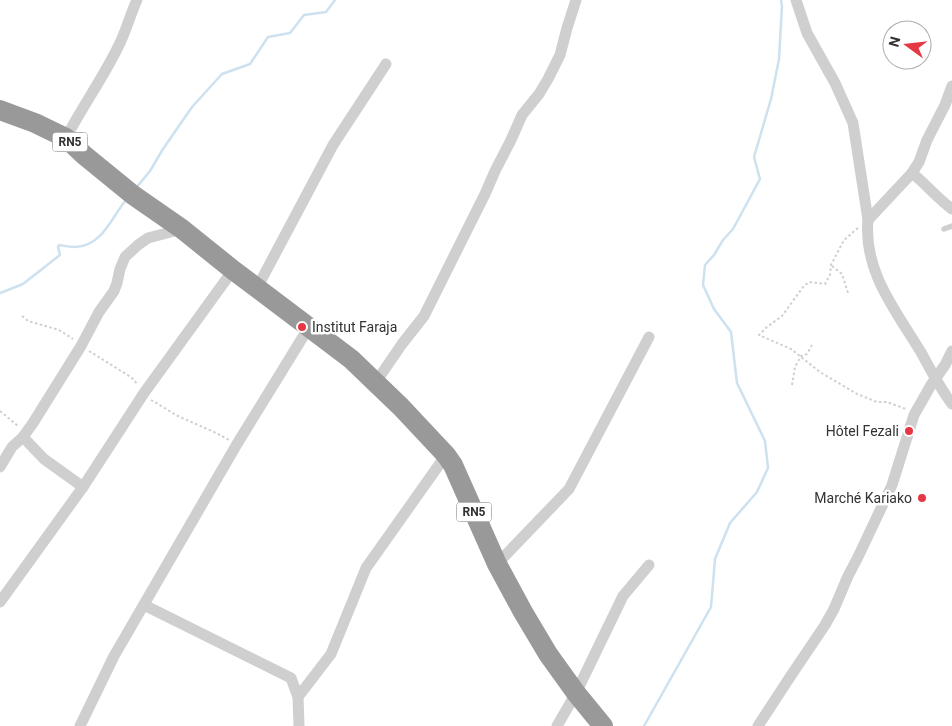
<svg xmlns="http://www.w3.org/2000/svg" width="952" height="726" font-family="Roboto,sans-serif">
  <style>
    .lines { fill: none; stroke-linecap: round; stroke-linejoin: round }
    .stream { stroke: #cee1ee; stroke-width: 2.5 }
    .path { stroke: #cfcfcf; stroke-width: 2; stroke-dasharray: 2.5 2.5; stroke-linecap: butt }
    .lane { stroke: #cfcfcf; stroke-width: 5.5 }
    .street { stroke: #cfcfcf; stroke-width: 11 }
    .highway { stroke: #999; stroke-width: 20 }
    .poi-dot { fill: #e63844; stroke: #fff; stroke-width: 2 }
    .labels { text-anchor: middle; dominant-baseline: central; stroke-width: 5; stroke-linejoin: round; paint-order: stroke }
    .shield { fill: #fff; stroke: #707070; stroke-width: 1 }
    .shield-label { font-size: 12px; font-weight: bold; fill: #323232 }
    .poi-label { font-size: 14px; fill: #323232; stroke: #fff; text-anchor: end }
  </style>
  <rect width="100%" height="100%" fill="#fff"/>
  <g class="lines">
    <g class="stream">
      <polyline points="136,188 150,171 163,149 192,107 222,74 250,64 268,37 290,33 304,15 326,12 335,0"/>
      <path d="M0,293L23,284L60,255L58,247L59,245C65,246 70,247 76,247C103,245 111,218 126,200"/>
      <polyline points="644,726 711,607 715,559 730,523 757,492 768,468 765,441 737,383 731,332 714,309 703,285 705,265 714,255 723,240 733,229 760,179 754,157 771,99 779,59 782,6 781,0"/>
    </g>
    <g class="path">
      <polyline points="858,228 844,240 831,265 830,275 825,284 809,282 803,287 782,316 767,327 759,335 791,349 820,372 857,394 877,402 887,402 906,409"/>
      <polyline points="832,266 842,274 848,293"/>
      <polyline points="22,316 28,321 59,330 73,339"/>
      <polyline points="89,351 126,374 132,378 138,385"/>
      <polyline points="792,385 795,367 801,356 807,354 813,343"/>
      <path d="M151,400C160,405 169,411 178,416C195,424 212,430 229,440"/>
      <polyline points="0,411 18,426"/>
    </g>
    <polyline class="lane" points="944,229 952,226"/>
    <g class="street">
      <path d="M796,0L807,33L835,83L853,123L868,220C863,272 897,312 922,354C931,371 940,388 952,404"/>
      <path d="M66,138C82,107 103,78 118,47C126,32 130,15 137,0"/>
      <path d="M912,173C926,184 937,198 952,209"/>
      <polyline points="868,220 912,173 919,162 927,140 945,105 952,86"/>
      <polyline points="257,288 333,145 386,64"/>
      <polyline points="376,382 402,344 424,316 485,194 495,171 511,140 522,115 539,94 548,79 560,55 567,28 576,0"/>
      <polyline points="23,437 44,459 83,487"/>
      <polyline points="0,467 12,447 23,437 33,423 81,346 99,312 114,291 117,283 120,269 125,257 138,245 148,238 182,229"/>
      <polyline points="497,564 569,489 649,337"/>
      <polyline points="0,602 83,487 144,393 233,270"/>
      <polyline points="144,605 291,678 298,697 299,726"/>
      <polyline points="298,697 331,654 366,568 446,455"/>
      <polyline points="80,726 114,656 237,444 309,327"/>
      <polyline points="557,726 576,693 623,596 649,565"/>
      <polyline points="758,726 790,677 825,625 834,609 848,576 858,557 892,485 914,415 931,385 945,365 952,351"/>
    </g>
    <polyline class="highway" points="0,110 35,123 66,138 84,155 133,195 182,229 233,270 351,359 401,407 446,455 453,465 497,564 523,612 548,654 576,693 603,726"/>
  </g>
  <g class="poi-dot">
    <circle cx="302" cy="327" r="5"/>
    <circle cx="909" cy="431" r="5"/>
    <circle cx="922" cy="498" r="5"/>
  </g>
  <g class="labels">
    <g class="shield">
      <rect x="52.5" y="132.5" width="35" height="19" rx="4"/>
      <rect x="456.5" y="502.5" width="35" height="19" rx="4"/>
    </g>
    <g class="shield-label">
      <text x="70" y="142">RN5</text>
      <text x="474" y="512">RN5</text>
    </g>
    <g class="poi-label">
      <text x="312" y="327" text-anchor="start">Institut Faraja</text>
      <text x="899" y="431">Hôtel Fezali</text>
      <text x="912" y="498">Marché Kariako</text>
    </g>
  </g>
  <g transform="translate(907 45) rotate(285)"><circle r="24" fill="#ffffff" stroke="#adadad"/>
  <path d="M0-4L9 19L0 12L-9 19Z" fill="#e63844"/>
  <text y="-8" font-size="14" font-weight="bold" text-anchor="middle" fill="#323232">N</text>
  </g>
</svg>
